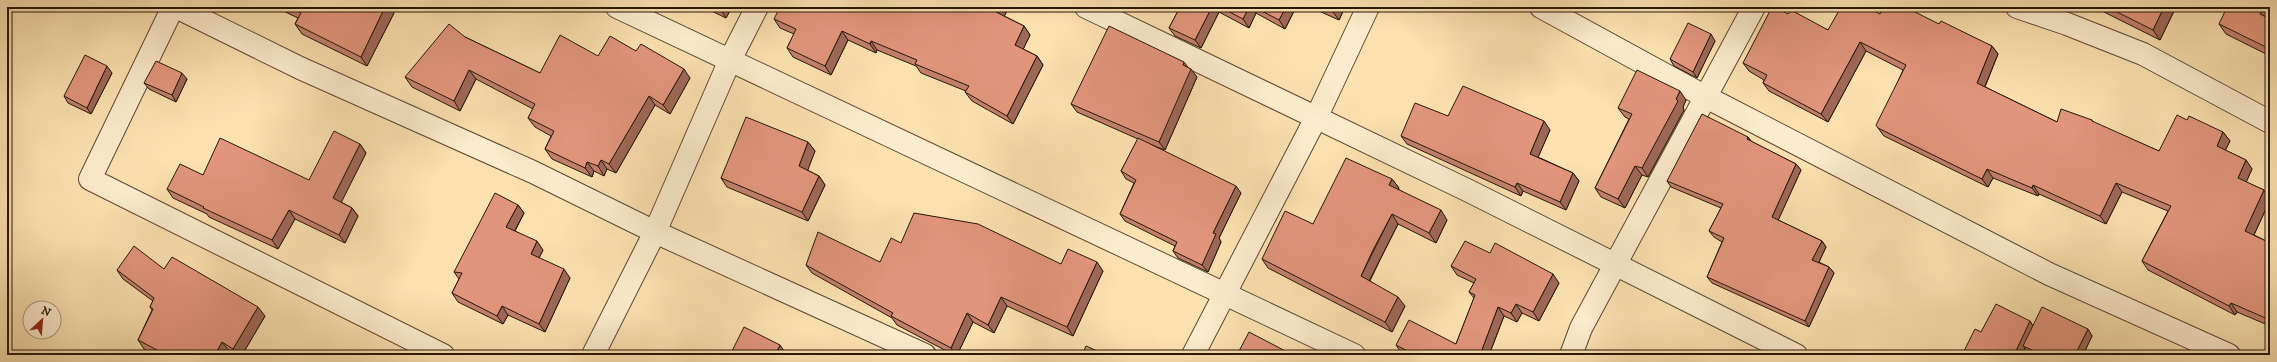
<svg xmlns="http://www.w3.org/2000/svg" width="2277" height="362" font-family="'IM FELL DW Pica',serif">
  <style>
    .lines { fill: none; stroke-linecap: round; stroke-linejoin: round }
    .minor-casing { stroke: #5b4932; stroke-width: 24 }
    .minor { stroke: #fcebcc; stroke-width: 22 }
    .wall { fill: #c2806b; stroke: #261708 }
    .shaded-wall { fill: #9e6857; stroke: #261708 }
    .building { fill: #e1957c; stroke: #261708 }
  </style>
  <rect width="100%" height="100%" fill="#fbe0b0"/>
  <filter id="stains"><feTurbulence type="fractalNoise" baseFrequency=".005" numOctaves="4"/><feColorMatrix values="0 0 0 0 .2 0 0 0 0 .09 0 0 0 0 .02 0 0 0 .5 -.17"/></filter>
  <radialGradient id="worn" r=".72"><stop offset=".6" stop-color="#630" stop-opacity="0"/><stop offset="1" stop-color="#630" stop-opacity=".3"/></radialGradient>
  <g class="lines">
    <g class="minor-casing">
      <g id="minor">
        <polyline points="173,7 90,179 443,355"/>
        <polyline points="176,7 300,68 533,172 655,232 925,355"/>
        <polyline points="617,7 1354,355"/>
        <polyline points="1086,7 1467,190 1796,355"/>
        <polyline points="1541,7 1704,96 2049,274 2229,355"/>
        <polyline points="2017,7 2067,24 2143,54 2270,122"/>
        <polyline points="593,355 655,232 730,60 757,7"/>
        <polyline points="1193,355 1317,116 1368,7"/>
        <polyline points="1571,355 1581,328 1754,7"/>
      </g>
    </g>
    <use href="#minor" class="minor"/>
  </g>
  <g class="wall">
    <polygon points="275,7 389,7 394,13 367,66 302,34 295,24 298,18"/>
    <polygon points="703,7 732,7 726,18"/>
    <polygon points="1009,7 1004,16 1024,26 1030,35 1023,49 1037,56 1043,65 1013,124 972,101 965,92 966,91 921,73 916,66 877,50 876,53 848,40 831,75 793,57 787,48 794,34 780,28 774,19"/>
    <polygon points="1180,7 1296,7 1285,29 1256,13 1249,28 1219,12 1201,48 1175,36 1169,28"/>
    <polygon points="1310,7 1345,7 1339,20"/>
    <polygon points="1600,7 1610,7 1608,11"/>
    <polygon points="2094,7 2176,7 2160,40"/>
    <polygon points="2270,7 2270,56 2226,34 2219,24"/>
    <polygon points="1788,14 1828,30 1880,14 1939,24 1992,46 1998,54 1985,87 2057,122 2092,120 2094,123 2159,151 2187,120 2223,132 2230,141 2225,150 2246,160 2252,169 2246,182 2264,190 2270,198 2270,200 2254,235 2270,243 2270,326 2237,312 2235,315 2148,270 2142,261 2168,211 2122,192 2106,224 2039,194 2038,196 1993,178 1988,187 1884,136 1878,128 1903,70 1866,51 1828,122 1769,91 1763,83 1764,80 1749,71 1743,63"/>
    <polygon points="465,37 540,73 598,56 636,51 690,78 670,114 655,105 616,173 607,169 604,176 594,171 592,177 552,159 545,149 551,136 535,127 528,118 533,109 476,79 460,111 412,87 405,77"/>
    <polygon points="1715,41 1697,78 1674,66 1670,59"/>
    <polygon points="1187,67 1197,77 1165,150 1147,143 1241,193 1219,238 1221,242 1208,272 1178,258 1173,251 1175,246 1125,221 1120,214 1134,183 1126,179 1121,171 1138,139 1077,112 1071,104"/>
    <polygon points="112,73 91,114 68,103 64,96"/>
    <polygon points="187,79 176,102 149,89 144,83"/>
    <polygon points="1686,100 1683,107 1684,110 1648,177 1642,175 1625,208 1601,197 1595,188 1629,119 1625,117 1618,108"/>
    <polygon points="1448,116 1550,130 1538,157 1573,173 1579,181 1566,210 1523,191 1521,196 1407,144 1401,136"/>
    <polygon points="1748,137 1752,142 1796,164 1801,170 1778,220 1822,241 1826,247 1819,262 1829,267 1834,273 1809,327 1712,283 1707,277 1722,242 1714,237 1709,231 1721,208 1671,187 1667,181"/>
    <polygon points="808,142 815,151 807,170 819,176 825,185 808,221 727,187 721,178"/>
    <polygon points="360,144 366,153 341,202 352,208 358,216 345,243 295,219 278,249 209,217 207,214 173,198 167,189 203,175 309,180"/>
    <polygon points="1392,179 1399,188 1398,189 1447,220 1436,243 1398,224 1380,260 1370,281 1405,306 1392,332 1268,268 1262,259 1313,224"/>
    <polygon points="518,205 524,213 515,231 543,250 539,258 570,278 545,332 508,315 503,324 458,302 452,293 459,279 454,272"/>
    <polygon points="901,243 1061,264 1103,271 1073,336 1007,306 994,333 973,322 957,355 954,355 897,325 892,318 812,273 806,265 880,262"/>
    <polygon points="1490,253 1559,283 1539,321 1522,313 1517,322 1504,316 1489,355 1405,355 1402,354 1396,345 1456,344 1474,298 1469,292 1474,283 1457,275 1451,266"/>
    <polygon points="164,269 265,316 242,355 235,355 229,351 155,355 144,349 138,340 152,310 150,307 153,301 123,279 117,270"/>
    <polygon points="2030,321 2033,326 2088,329 2092,336 2083,355 2034,355 2028,352 2025,348 2021,355 1964,355 1963,353"/>
  </g>
  <g class="shaded-wall">
    <polygon points="385,7 389,7 394,13 367,66 361,57"/>
    <polygon points="721,7 732,7 726,18 720,9"/>
    <polygon points="999,7 1009,7 1002,21 996,12"/>
    <polygon points="1212,7 1216,7 1219,12 1201,48 1195,40"/>
    <polygon points="1249,7 1252,7 1256,13 1249,28 1243,19"/>
    <polygon points="1286,7 1296,7 1285,29 1279,20"/>
    <polygon points="1335,7 1345,7 1339,20 1333,12"/>
    <polygon points="1605,7 1610,7 1608,11"/>
    <polygon points="2164,7 2176,7 2160,40 2153,30"/>
    <polygon points="2264,7 2270,7 2270,19 2260,14"/>
    <polygon points="1024,26 1030,35 1021,54 1015,45"/>
    <polygon points="842,31 848,40 831,75 825,66"/>
    <polygon points="1711,34 1715,41 1697,78 1693,72"/>
    <polygon points="871,41 877,50 876,53 870,44"/>
    <polygon points="1860,42 1866,51 1828,122 1821,114"/>
    <polygon points="1992,46 1998,54 1983,91 1977,83"/>
    <polygon points="1037,56 1043,65 1013,124 1007,116"/>
    <polygon points="1184,62 1190,70 1191,69 1197,77 1165,150 1159,142"/>
    <polygon points="107,66 112,73 91,114 87,108"/>
    <polygon points="684,69 690,78 670,114 663,105"/>
    <polygon points="469,70 476,79 460,111 454,101"/>
    <polygon points="182,73 187,79 176,102 172,95"/>
    <polygon points="1680,91 1686,100 1683,107 1684,110 1648,177 1642,168"/>
    <polygon points="649,96 655,105 616,173 609,164"/>
    <polygon points="1544,121 1550,130 1536,162 1530,154"/>
    <polygon points="2223,132 2230,141 2223,155 2217,146"/>
    <polygon points="1748,137 1752,143 1747,139"/>
    <polygon points="808,142 815,151 806,175 799,166"/>
    <polygon points="360,144 366,153 339,207 333,198"/>
    <polygon points="601,160 607,169 604,176 598,166"/>
    <polygon points="2246,160 2252,169 2244,187 2238,178"/>
    <polygon points="587,162 594,171 592,177 585,168"/>
    <polygon points="1796,164 1801,170 1777,223 1772,217"/>
    <polygon points="1635,166 1642,175 1625,208 1618,199"/>
    <polygon points="1987,169 1993,178 1988,187 1982,179"/>
    <polygon points="1573,173 1579,181 1566,210 1560,202"/>
    <polygon points="819,176 825,185 808,221 802,212"/>
    <polygon points="1392,179 1399,188 1396,194 1389,185"/>
    <polygon points="1517,183 1523,191 1521,196 1515,187"/>
    <polygon points="2116,183 2122,192 2106,224 2100,216"/>
    <polygon points="2033,185 2039,194 2038,196 2032,188"/>
    <polygon points="1236,186 1241,193 1219,238 1221,242 1208,272 1202,265 1213,233"/>
    <polygon points="2264,190 2270,198 2270,200 2252,239 2245,231"/>
    <polygon points="518,205 524,213 512,236 506,227"/>
    <polygon points="352,208 358,216 345,243 339,235"/>
    <polygon points="289,210 295,219 278,249 272,240"/>
    <polygon points="1441,210 1447,220 1436,243 1429,233"/>
    <polygon points="1392,214 1398,224 1367,285 1361,276"/>
    <polygon points="537,241 543,250 537,262 531,254"/>
    <polygon points="1822,241 1826,247 1817,266 1812,260"/>
    <polygon points="1097,262 1103,271 1073,336 1067,327"/>
    <polygon points="1829,267 1834,273 1809,327 1805,321"/>
    <polygon points="564,269 570,278 545,332 539,324"/>
    <polygon points="1553,274 1559,283 1539,321 1533,312"/>
    <polygon points="1001,297 1007,306 994,333 988,325"/>
    <polygon points="1398,297 1405,306 1392,332 1385,322"/>
    <polygon points="2231,303 2237,312 2235,315 2229,306"/>
    <polygon points="1516,304 1522,313 1517,322 1511,313"/>
    <polygon points="502,306 508,315 503,324 497,316"/>
    <polygon points="258,307 265,316 242,355 238,355 233,349"/>
    <polygon points="1498,307 1504,316 1489,355 1480,355"/>
    <polygon points="967,313 973,322 957,355 956,355 951,348"/>
    <polygon points="2030,321 2034,328 2023,346 2025,348 2021,355 2014,355"/>
    <polygon points="2088,329 2092,336 2083,355 2075,355"/>
    <polygon points="222,342 229,351 227,355 215,355"/>
    <polygon points="780,345 787,355 775,355"/>
  </g>
  <g class="building">
    <polygon points="288,7 385,7 361,57 295,24 301,13"/>
    <polygon points="716,7 721,7 720,9"/>
    <polygon points="780,7 999,7 996,12 1024,26 1015,45 1037,56 1007,116 965,92 969,86 915,64 917,60 871,41 870,44 842,31 825,66 787,48 796,29 774,19"/>
    <polygon points="1180,7 1212,7 1195,40 1169,28"/>
    <polygon points="1220,7 1249,7 1243,19"/>
    <polygon points="1254,7 1286,7 1279,20"/>
    <polygon points="1323,7 1335,7 1333,12"/>
    <polygon points="1772,7 1775,7 1788,14 1791,10 1828,30 1841,7 1867,7 1880,14 1884,7 1905,7 1939,24 1941,21 1992,46 1977,83 2057,122 2061,109 2092,120 2092,121 2159,151 2177,115 2187,120 2189,116 2223,132 2217,146 2246,160 2238,178 2264,190 2245,231 2270,243 2270,320 2231,303 2229,306 2142,261 2171,206 2116,183 2100,216 2033,185 2032,188 1987,169 1982,179 1878,128 1876,125 1906,65 1860,42 1821,114 1763,83 1767,75 1743,63"/>
    <polygon points="2107,7 2164,7 2153,30"/>
    <polygon points="2227,7 2264,7 2260,14 2270,19 2270,49 2219,24"/>
    <polygon points="1688,23 1711,34 1693,72 1670,59"/>
    <polygon points="449,24 465,37 540,73 560,35 598,56 610,36 636,51 641,44 684,69 663,105 649,96 609,164 601,160 598,166 587,162 585,168 545,149 554,131 528,118 535,104 469,70 454,101 405,77"/>
    <polygon points="1109,26 1184,62 1183,65 1191,69 1159,142 1071,104"/>
    <polygon points="85,55 107,66 87,108 64,96"/>
    <polygon points="156,61 182,73 172,95 144,83"/>
    <polygon points="1637,70 1680,91 1676,99 1678,101 1642,168 1635,166 1618,199 1595,188 1632,114 1618,108"/>
    <polygon points="1463,86 1544,121 1530,154 1573,173 1560,202 1517,183 1515,187 1401,136 1415,103 1448,116"/>
    <polygon points="1702,114 1748,137 1747,139 1796,164 1772,217 1822,241 1812,260 1829,267 1805,321 1707,277 1724,238 1709,231 1723,204 1667,181"/>
    <polygon points="746,117 808,142 799,166 819,176 802,212 721,178"/>
    <polygon points="334,131 360,144 333,198 352,208 339,235 289,210 272,240 203,208 204,207 167,189 180,164 203,175 220,138 309,180"/>
    <polygon points="1138,138 1236,186 1213,233 1216,234 1202,265 1173,251 1177,242 1120,214 1136,180 1121,171"/>
    <polygon points="1346,158 1392,179 1389,185 1441,210 1429,233 1392,214 1373,250 1361,276 1398,297 1385,322 1262,259 1285,211 1313,224"/>
    <polygon points="495,193 518,205 506,227 537,241 531,254 564,269 539,324 502,306 497,316 452,293 462,273 454,272"/>
    <polygon points="914,213 978,224 1061,264 1068,249 1097,262 1067,327 1001,297 988,325 967,313 951,348 891,316 893,313 806,265 818,232 880,262 891,238 901,243"/>
    <polygon points="1465,241 1490,253 1495,243 1553,274 1533,312 1516,304 1511,313 1498,307 1480,355 1415,355 1396,345 1409,320 1456,344 1475,295 1469,292 1476,279 1451,266"/>
    <polygon points="134,246 164,269 172,257 258,307 233,349 222,342 215,355 155,355 157,350 138,340 153,309 150,307 154,298 117,270"/>
    <polygon points="1996,304 2030,321 2014,355 1966,355 1963,353 1975,329 1981,332"/>
    <polygon points="2042,307 2088,329 2075,355 2043,355 2023,346"/>
    <polygon points="744,327 780,345 775,355 730,355"/>
    <polygon points="1249,332 1293,355 1237,355"/>
    <polygon points="1086,346 1106,355 1082,355"/>
    <polygon points="1586,352 1589,355 1583,355"/>
  </g>
  <rect width="2277" height="362" fill="none" stroke="#fbe0b0" stroke-width="24"/>
  <rect x="8" y="8" width="2261" height="346" fill="none" stroke="#261708" stroke-width="2"/>
  <rect x="12" y="12" width="2253" height="338" fill="none" stroke="#261708"/>
  <g transform="translate(42 320) rotate(26)"><circle r="19" fill="#fcebcc" stroke="#a6967e"/>
  <path d="M0-3L7 15L0 10L-7 15Z" fill="#8f2418"/>
  <text y="-6" font-size="11" font-weight="bold" text-anchor="middle" fill="#261708">N</text>
  </g>
  <rect width="100%" height="100%" filter="url(#stains)"/>
  <rect width="100%" height="100%" fill="url(#worn)"/>
</svg>
